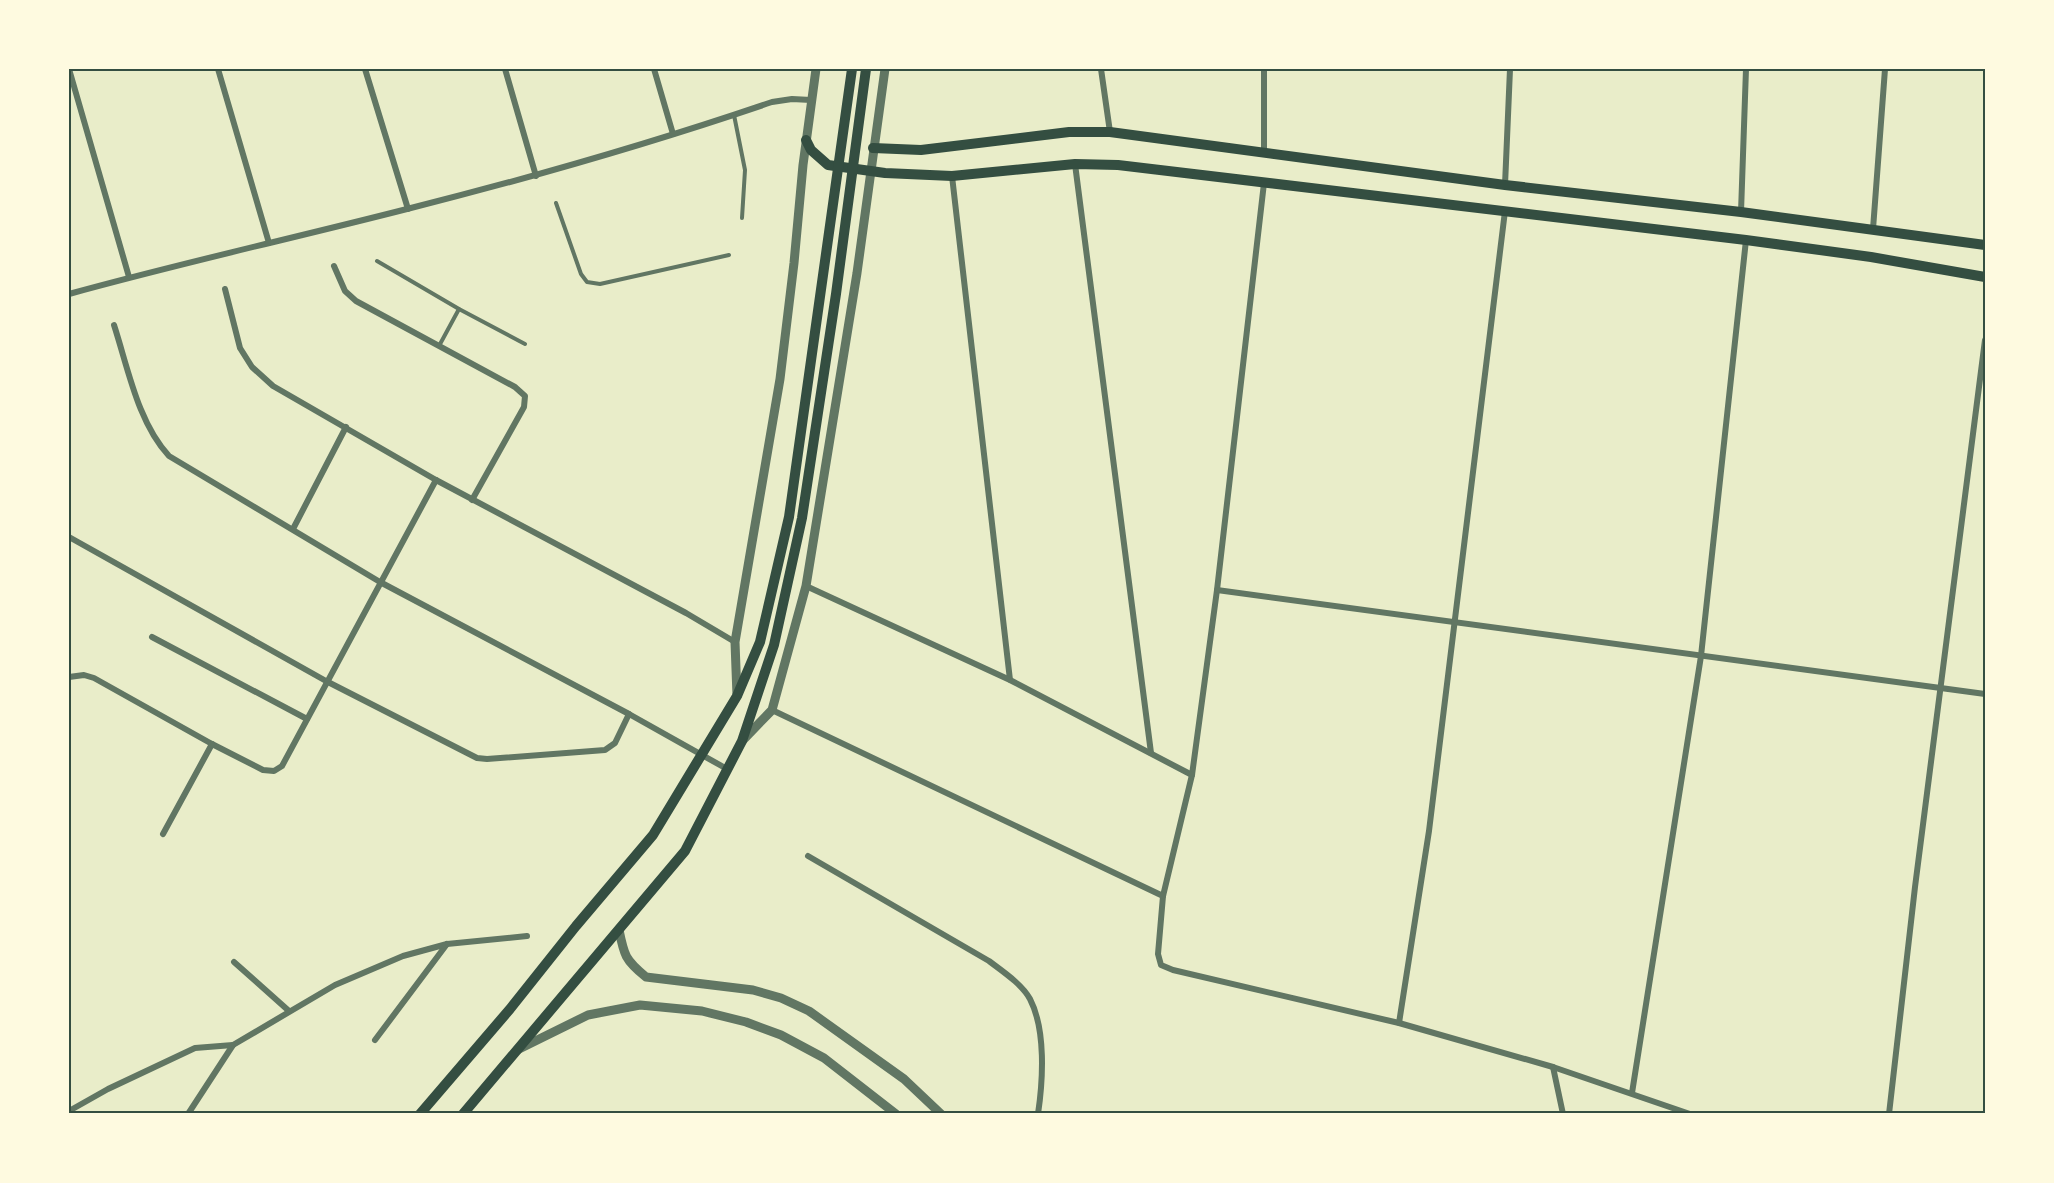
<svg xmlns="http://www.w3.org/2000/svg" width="2054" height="1183" font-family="'Work Sans',sans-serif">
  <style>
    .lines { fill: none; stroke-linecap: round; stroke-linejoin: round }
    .service { stroke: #617663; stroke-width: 4 }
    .minor { stroke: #617663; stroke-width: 6 }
    .tertiary { stroke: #617663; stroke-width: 9 }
    .secondary { stroke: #344e41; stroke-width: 10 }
    .neatline { fill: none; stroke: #344e41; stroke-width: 2 }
  </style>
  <rect width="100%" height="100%" fill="#e9edc9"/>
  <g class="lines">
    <g class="service">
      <polyline points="734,115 745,170 742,218"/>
      <polyline points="556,203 581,274 587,282 600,284 729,255"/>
      <polyline points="377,261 459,309 525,344"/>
      <polyline points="439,346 459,309"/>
    </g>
    <g class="minor">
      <polyline points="69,69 129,277"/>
      <polyline points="218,69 269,243"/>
      <polyline points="365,69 408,209"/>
      <polyline points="505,69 536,176"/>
      <polyline points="654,69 673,134"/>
      <polyline points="1101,69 1110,132"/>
      <polyline points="1264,152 1264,69"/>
      <polyline points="1075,164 1151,753"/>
      <polyline points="952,176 1010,680"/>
      <polyline points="1264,183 1217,590 1192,775 1163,896 1158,954 1161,965 1173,970 1399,1023 1553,1067 1690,1114"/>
      <polyline points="1505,185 1510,69"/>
      <polyline points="1741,212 1746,69"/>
      <polyline points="1873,229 1885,69"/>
      <polyline points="334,266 345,291 356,301 515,387 525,396 524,407 472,500"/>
      <polyline points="225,289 240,348 252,367 273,386 436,480 686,613 735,642"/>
      <path d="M69,294C181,263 294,238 407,209C530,178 652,143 772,102L792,99L811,100"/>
      <path d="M114,325C128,368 138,423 169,456L380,582L629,714L727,769"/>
      <polyline points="293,529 346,427"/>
      <polyline points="69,537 326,681 477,758 487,759 605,750 615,743 629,714"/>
      <polyline points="806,586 1010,680 1192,775"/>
      <polyline points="1217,590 1985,694"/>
      <polyline points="152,637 307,719"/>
      <polyline points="69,677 84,675 94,678 212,744 263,770 274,771 282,766 436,480"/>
      <polyline points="772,710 1163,896"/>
      <polyline points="163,834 212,744"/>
      <path d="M808,856L989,961C1002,971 1022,984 1030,999C1046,1030 1043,1080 1038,1114"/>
      <polyline points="234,962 289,1011"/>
      <polyline points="1399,1023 1429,831 1505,211"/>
      <polyline points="375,1040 447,944"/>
      <polyline points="1553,1067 1563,1114"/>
      <polyline points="1632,1093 1701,656 1746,240"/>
      <polyline points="69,1111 108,1089 195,1048 233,1045"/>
      <polyline points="188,1114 233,1045 335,985 403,956 447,944 527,936"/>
      <polyline points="1889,1114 1915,887 1985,340"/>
    </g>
    <g class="tertiary">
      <polyline points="737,696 735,642 780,379 794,263 803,165 816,69"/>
      <polyline points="743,740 772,710 806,586 857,273 885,69"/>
      <path d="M619,930C624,955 625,960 646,977L753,990L781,998L809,1011L904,1079L941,1114"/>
      <polyline points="517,1050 588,1015 640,1005 702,1011 746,1022 781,1035 824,1058 896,1114"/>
    </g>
    <g class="secondary">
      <polyline points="806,140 811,150 828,165 885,173 952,176 1075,164 1118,165 1746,240 1871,257 1985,277"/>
      <polyline points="873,148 921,150 1069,132 1110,132 1505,185 1741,212 1985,245"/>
      <polyline points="420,1114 510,1009 576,926 653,835 737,696 760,642 789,517 852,69"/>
      <polyline points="463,1114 685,851 742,741 774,645 802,518 836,294 866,69"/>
    </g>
  </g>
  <rect width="2054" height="1183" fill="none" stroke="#fefae0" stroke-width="141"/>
  <rect x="70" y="70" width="1914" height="1042" class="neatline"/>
</svg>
